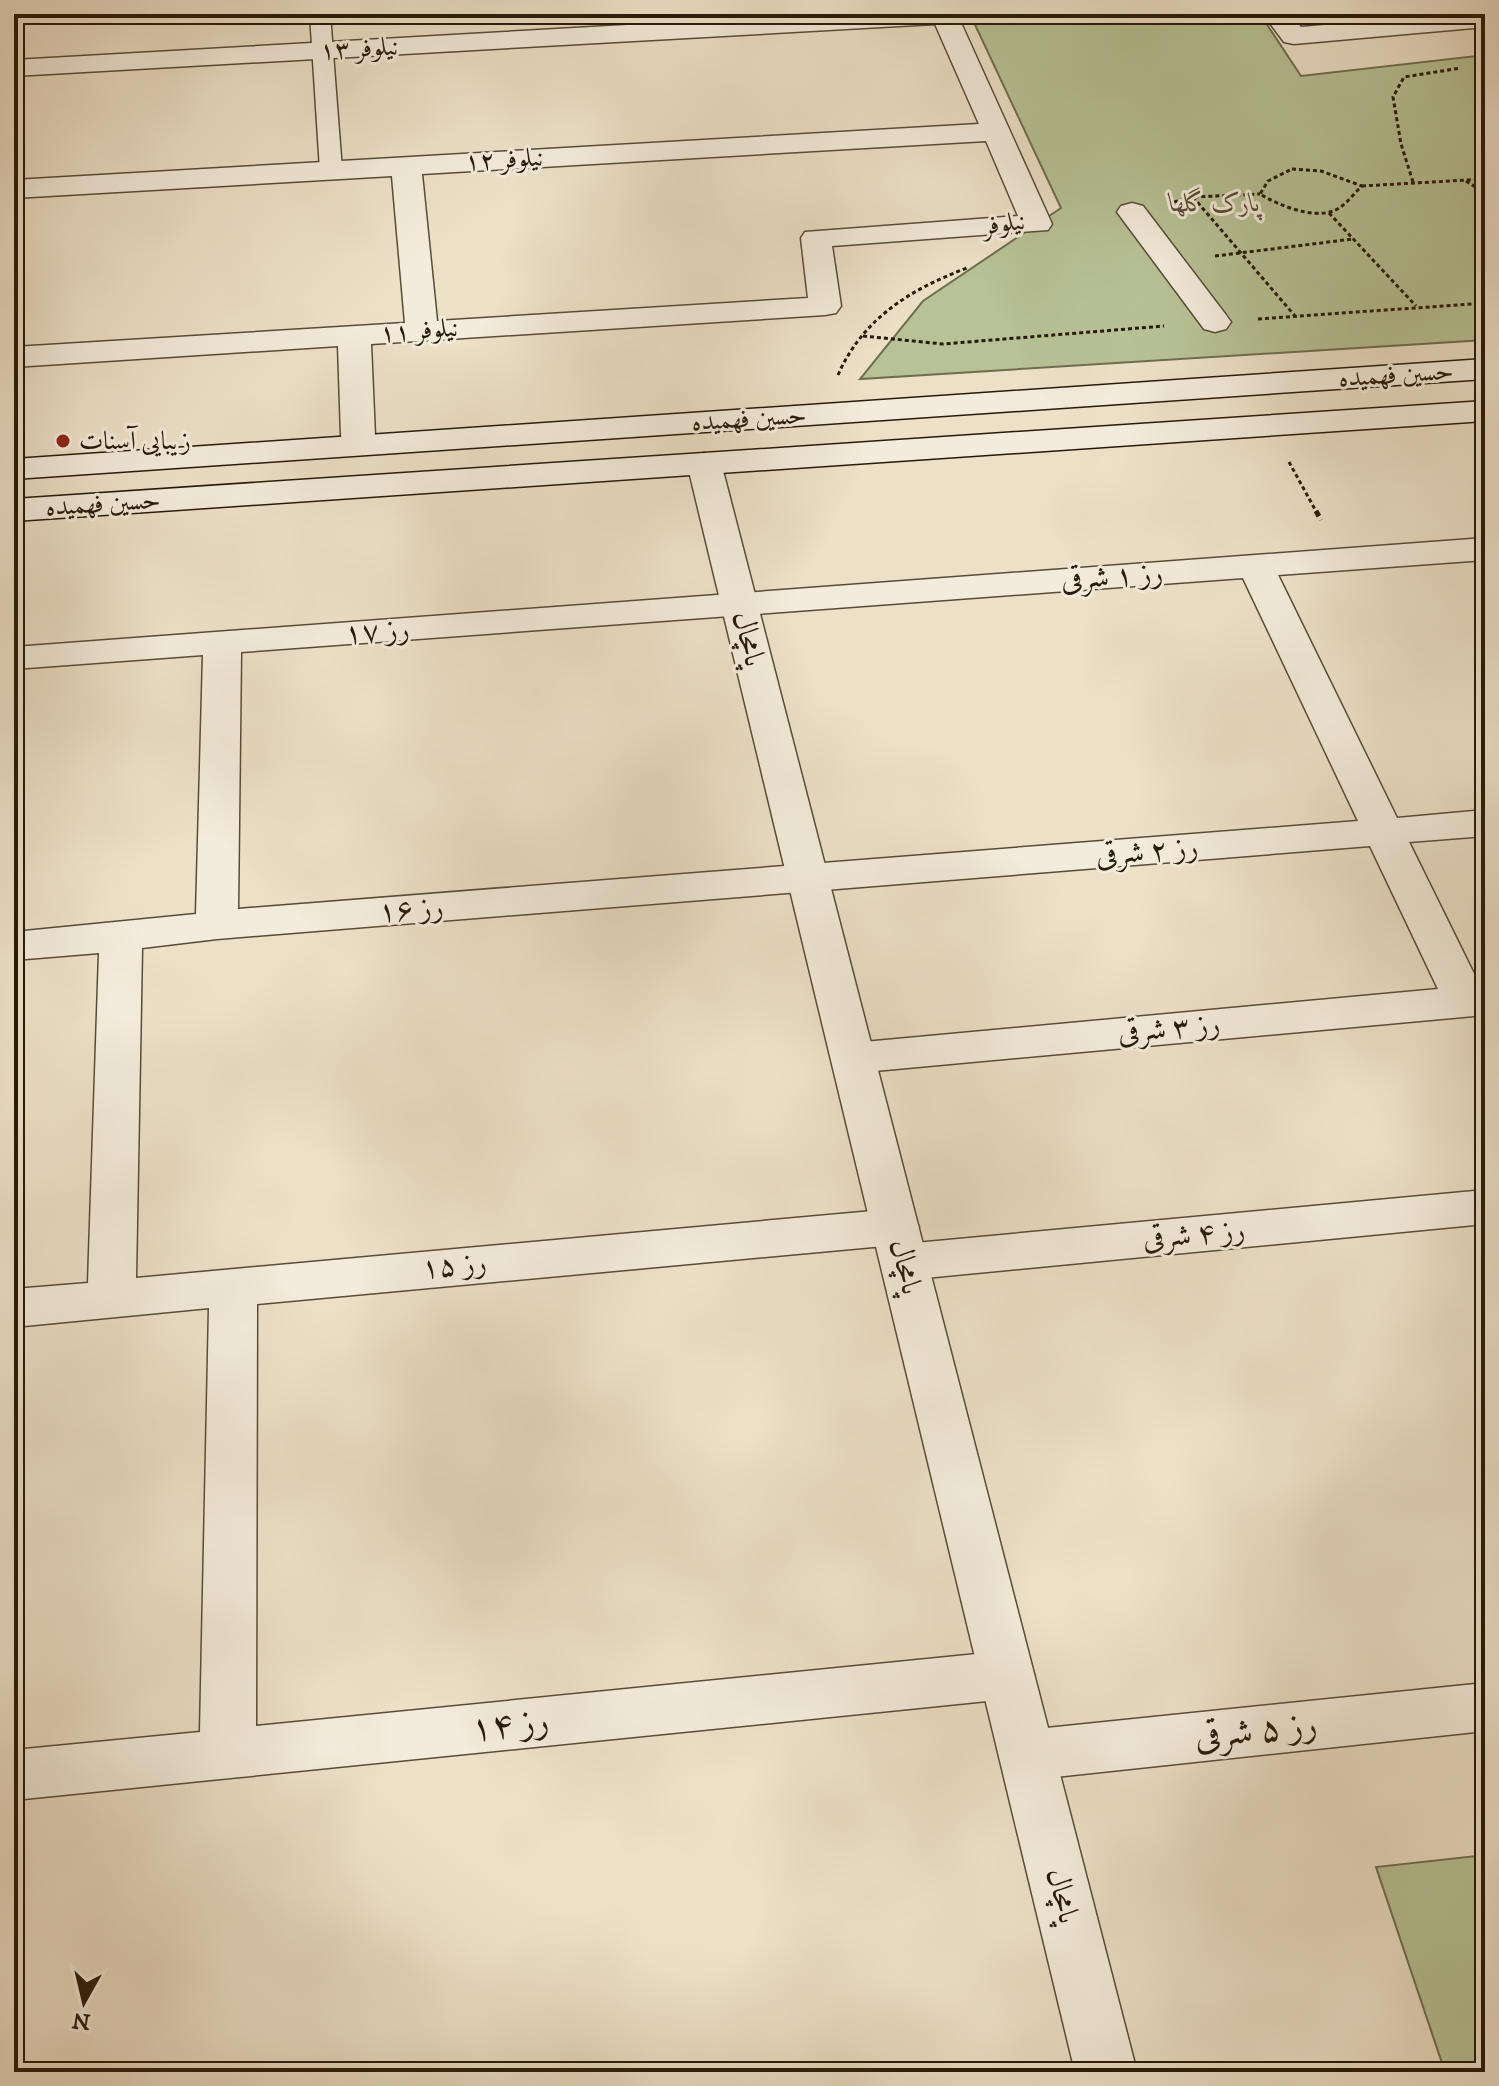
<svg xmlns="http://www.w3.org/2000/svg" width="1499" height="2086" font-family="'IM FELL DW Pica',Amiri,serif">
  <style>
    .green { fill: #b7c296; stroke: #6f6e50; stroke-width: 2 }
    .lines { fill: none; stroke-linecap: round; stroke-linejoin: round }
    .service-casing { stroke: #584c38; stroke-width: 3 }
    .pedestrian-casing { stroke: #584c38; stroke-width: 3 }
    .minor-casing { stroke: #584c38; stroke-width: 3 }
    .tertiary-casing { stroke: #584c38; stroke-width: 3 }
    .secondary-casing { stroke: #271a09; stroke-width: 3 }
    .path-far1 { stroke: #271a09; stroke-width: 3; stroke-dasharray: 4 3; stroke-linecap: butt }
    .path { stroke: #271a09; stroke-width: 5; stroke-dasharray: 6 4; stroke-linecap: butt }
    .service { fill: #f3ebdb; fill-rule: evenodd }
    .pedestrian { fill: #f3ebdb; fill-rule: evenodd }
    .minor { fill: #f3ebdb; fill-rule: evenodd }
    .tertiary { fill: #f3ebdb; fill-rule: evenodd }
    .secondary { fill: #f3ebdb; fill-rule: evenodd }
    .poi-dot { fill: #8f2418; stroke: #f3ebdb; stroke-width: 3 }
    .labels { text-anchor: middle; dominant-baseline: central; stroke-width: 6; stroke-linejoin: round; paint-order: stroke }
    .far-street-label { font-size: 26px; fill: #271a09; stroke: #f3ebdb }
    .far-park-label { font-size: 26px; font-style: italic; fill: #524c33; stroke: #f3ebdb }
    .far-poi-label { font-size: 26px; fill: #271a09; stroke: #f3ebdb; text-anchor: start }
    .street-label { font-size: 30px; fill: #271a09; stroke: #f3ebdb }
    .near-street-label { font-size: 36px; fill: #271a09; stroke: #f3ebdb }
  </style>
  <rect width="100%" height="100%" fill="#ece0c7"/>
  <filter id="stains"><feTurbulence type="fractalNoise" baseFrequency=".0025" numOctaves="4"/><feColorMatrix values="0 0 0 0 .2 0 0 0 0 .09 0 0 0 0 .02 0 0 0 .5 -.17"/></filter>
  <radialGradient id="worn" r=".72"><stop offset=".6" stop-color="#630" stop-opacity="0"/><stop offset="1" stop-color="#630" stop-opacity=".3"/></radialGradient>
  <g class="green">
    <polygon points="970,14 1260,14 1301,76 1485,55 1485,340 860,379 923,301 1061,208"/>
    <polygon points="1485,1855 1485,2072 1445,2072 1376,1867"/>
  </g>
  <g class="lines">
    <g class="service-casing">
      <polygon id="service" points="310,14 330,14 342,170 331,176 320,170"/>
    </g>
    <g class="pedestrian-casing">
      <polygon id="pedestrian" points="1132,203 1143,206 1226,315 1231,322 1226,329 1215,332 1204,329 1117,212 1121,206"/>
    </g>
    <g class="minor-casing">
      <g id="minor">
        <path d="M820,14H957L1052,224L1048,230L832,246L841,306L836,313L825,315L371,344L375,436L370,443L358,446L346,443L341,436L338,346L14,367V347L405,323L392,176L14,198V180L979,124L935,24L14,76V60ZM986,141L1018,216L805,232L801,238L808,298L437,321L422,174Z"/>
        <polygon points="1263,14 1290,14 1301,27 1451,14 1485,14 1485,27 1294,44 1284,42"/>
        <path d="M1485,538V560L1278,575L1397,818L1485,810V836L1409,842L1480,986L1485,985V1015L853,1073L837,1069L831,1058L837,1047L853,1043L1438,989L1370,846L217,939L142,948L136,1278L895,1209L912,1215L919,1227L912,1239L895,1245L257,1304L256,1726L1007,1651L1026,1658L1034,1675L1026,1692L1007,1699L14,1800V1750L200,1732L209,1308L14,1327V1289L88,1283L99,953L14,960V932L196,914L203,655L14,669V647ZM1243,578L1358,821L238,909L241,652Z"/>
        <polygon points="1485,1190 1485,1224 904,1280 887,1275 880,1262 887,1249 904,1244"/>
        <polygon points="1485,1683 1485,1731 1027,1780 1007,1772 999,1755 1007,1738 1027,1730"/>
      </g>
    </g>
    <g class="tertiary-casing">
      <polygon id="tertiary" points="704,453 716,456 721,463 1137,2072 1075,2072 687,463 692,456"/>
    </g>
    <g class="secondary-casing">
      <g id="secondary">
        <polygon points="1485,359 1485,379 14,479 14,459"/>
        <polygon points="1485,401 1485,421 14,521 14,499"/>
      </g>
    </g>
    <g class="path-far1">
      <path d="M1292,169L1321,171L1362,186C1353,194 1345,207 1333,211C1312,219 1278,205 1260,194L1268,181Z"/>
      <polyline points="1466,181 1485,193"/>
      <polyline points="1413,182 1401,144 1393,97 1404,77 1461,68"/>
      <polyline points="1362,186 1485,179"/>
      <polyline points="1193,197 1295,316"/>
      <polyline points="1174,202 1193,197 1260,194"/>
      <polyline points="1329,213 1416,306"/>
      <polyline points="1215,256 1353,239"/>
      <polyline points="1258,319 1485,303"/>
      <polyline points="863,336 943,344 1164,326"/>
      <path d="M838,375C863,318 911,289 967,268"/>
      <polyline points="1289,462 1317,513"/>
    </g>
    <polyline class="path" points="1316,511 1321,520"/>
    <use href="#service" class="service"/>
    <use href="#pedestrian" class="pedestrian"/>
    <use href="#minor" class="minor"/>
    <use href="#tertiary" class="tertiary"/>
    <use href="#secondary" class="secondary"/>
  </g>
  <circle class="poi-dot" cx="63" cy="441" r="8"/>
  <g class="labels">
    <g class="far-street-label">
      <text transform="translate(359 49) rotate(-3)">نیلوفر ۱۳</text>
      <text transform="translate(504 160) rotate(-3)">نیلوفر ۱۲</text>
      <text transform="translate(1004 224) rotate(-8)">نیلوفر</text>
      <text transform="translate(419 331) rotate(-4)">نیلوفر ۱۱</text>
      <text transform="translate(1396 375) rotate(-4)">حسین فهمیده</text>
      <text transform="translate(749 419) rotate(-4)">حسین فهمیده</text>
      <text transform="translate(103 504) rotate(-4)">حسین فهمیده</text>
    </g>
    <g class="far-park-label">
      <text x="1215" y="203">پارک گلها</text>
    </g>
    <g class="far-poi-label">
      <text x="79" y="441">زیبایی آسنات</text>
    </g>
    <g class="street-label">
      <text transform="translate(1112 577) rotate(-4)">رز ۱ شرقی</text>
      <text transform="translate(377 632) rotate(-4)">رز ۱۷</text>
      <text transform="translate(748 639) rotate(76)">پامچال</text>
      <text transform="translate(1147 852) rotate(-5)">رز ۲ شرقی</text>
      <text transform="translate(411 910) rotate(-4)">رز ۱۶</text>
      <text transform="translate(1169 1029) rotate(-5)">رز ۳ شرقی</text>
      <text transform="translate(1194 1235) rotate(-5)">رز ۴ شرقی</text>
      <text transform="translate(454 1266) rotate(-5)">رز ۱۵</text>
      <text transform="translate(905 1267) rotate(76)">پامچال</text>
      <text transform="translate(1062 1896) rotate(76)">پامچال</text>
    </g>
    <g class="near-street-label">
      <text transform="translate(510 1725) rotate(-6)">رز ۱۴</text>
      <text transform="translate(1256 1731) rotate(-6)">رز ۵ شرقی</text>
    </g>
  </g>
  <rect width="1499" height="2086" fill="none" stroke="#ece0c7" stroke-width="48"/>
  <rect x="16" y="16" width="1467" height="2054" fill="none" stroke="#271a09" stroke-width="4"/>
  <rect x="24" y="24" width="1451" height="2038" fill="none" stroke="#271a09" stroke-width="2"/>
  <g transform="translate(84 2002) rotate(188)" stroke="#f3ebdb" stroke-width="6" paint-order="stroke">
  <path d="M0-6L14 30L0 20L-14 30Z" fill="#271a09"/>
  <text y="-12" font-size="22" font-weight="bold" text-anchor="middle" fill="#271a09">N</text>
  </g>
  <rect width="100%" height="100%" filter="url(#stains)"/>
  <rect width="100%" height="100%" fill="url(#worn)"/>
</svg>
